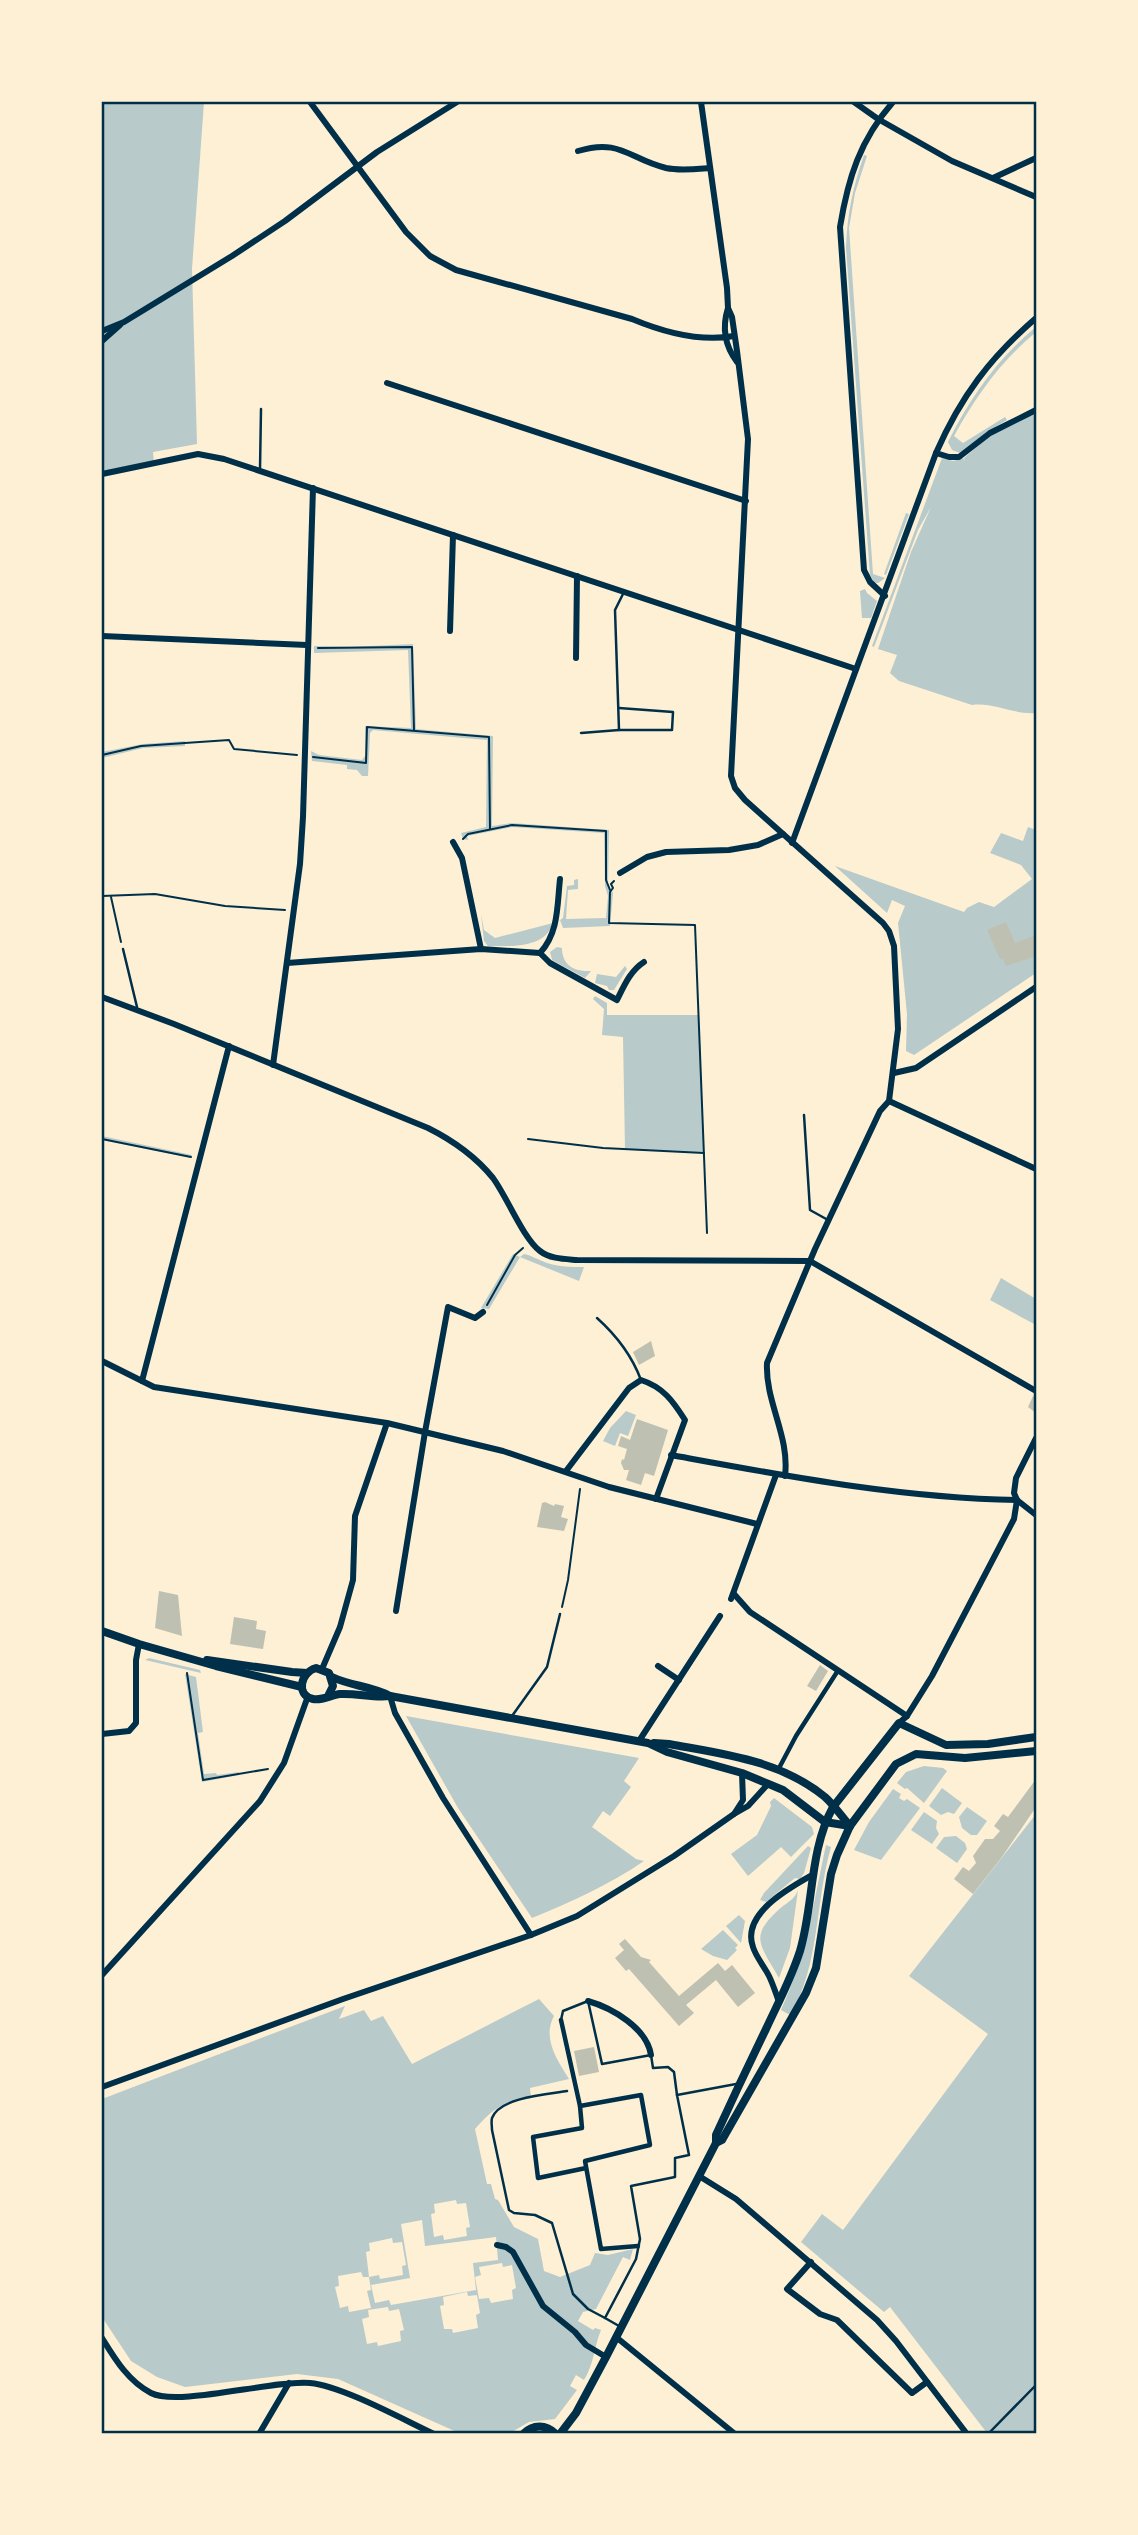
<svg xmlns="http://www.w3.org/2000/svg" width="1138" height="2535" font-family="Raleway,sans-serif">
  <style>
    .green { fill: #b9caca; fill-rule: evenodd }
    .building { fill: #bec0b2 }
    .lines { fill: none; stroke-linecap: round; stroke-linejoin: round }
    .path { stroke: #003049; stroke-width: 2 }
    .service { stroke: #003049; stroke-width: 2.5 }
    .pedestrian { stroke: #003049; stroke-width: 4.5 }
    .minor { stroke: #003049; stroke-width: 6 }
    .tertiary { stroke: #003049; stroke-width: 8 }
    .neatline { fill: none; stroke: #003049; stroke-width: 2.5 }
  </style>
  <rect width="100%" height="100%" fill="#fdf0d5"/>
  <g class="green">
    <polygon points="102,102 204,102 192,269 197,444 153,452 154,463 102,474"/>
    <path d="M864,155L867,156L855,193L849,228L873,574L885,578L878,583H874L870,575L846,248C847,214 853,187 864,155Z"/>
    <path d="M1036,327V332C1001,361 976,396 954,436L963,443L1005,417L1007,420L987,432L960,453L952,450L948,442C970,398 997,359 1036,327Z"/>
    <path d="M1036,414V713C1014,715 994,702 972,705L899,681L890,673L897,655L878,649L911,552L931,507L918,530L874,647L872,646L942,458L953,461L963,458L965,461L964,458L987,438L1014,422Z"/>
    <polygon points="906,513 909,514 886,575 884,574"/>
    <polygon points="865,589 867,593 877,601 871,618 862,618 860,591"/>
    <polygon points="413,644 416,729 493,736 492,826 511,823 609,830 608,884 613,893 610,926 563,928 560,920 563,918 567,886 574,885 574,880 578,879 578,889 568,890 566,919 606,918 608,896 605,886 604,833 512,827 467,836 468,840 463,839 461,833 486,827 487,740 373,730 370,733 368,776 362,776 357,770 347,769 347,765 312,761 311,751 319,755 362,760 365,756 365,726 411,728 408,650 314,653 314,646 350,647"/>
    <polygon points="185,741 185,746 143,748 102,758 102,752 143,744"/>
    <polygon points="1028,827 1036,830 1036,973 914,1055 906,1051 907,1014 898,923 905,906 892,900 887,913 835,866 964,912 967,908 979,902 994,907 1032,879 1021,865 990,853 1001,833 1023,841"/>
    <path d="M481,914L484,930L495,938L553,923C545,949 511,946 488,946L484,941Z"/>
    <path d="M557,947L562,948C562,965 574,972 591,971L585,978L552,960L550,952Z"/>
    <polygon points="625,966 627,969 614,990 609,990 607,986 595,983 597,974 616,977"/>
    <polygon points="595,996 607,1003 607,1015 699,1015 704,1153 625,1149 623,1037 602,1035 604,1009 593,999"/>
    <polygon points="102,1136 192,1155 191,1158 102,1140"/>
    <path d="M513,1254L520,1257L524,1254C533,1256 538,1260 547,1263C559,1267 571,1267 584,1267L579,1281L520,1257L489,1309L481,1308Z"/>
    <polygon points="1001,1278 1036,1299 1036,1325 990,1300"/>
    <polygon points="626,1411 636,1415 628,1436 620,1433 615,1446 603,1441 610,1428"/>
    <polygon points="149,1658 200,1670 201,1673 145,1660"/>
    <polygon points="185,1674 196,1677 203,1732 198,1733 204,1774 216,1773 217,1775 239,1772 239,1775 202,1782"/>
    <path d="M406,1716L639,1758L624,1781L631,1787L610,1816L603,1811L592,1827L636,1859L644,1861C609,1885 571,1902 532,1918L458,1808Z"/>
    <polygon points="924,1766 943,1768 947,1771 924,1803 907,1788 905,1789 897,1783 906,1772"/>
    <polygon points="942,1788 962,1803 954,1814 948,1812 941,1815 929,1806"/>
    <polygon points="893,1789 901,1794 899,1798 904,1801 907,1799 920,1808 881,1860 854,1850 869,1822"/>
    <polygon points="774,1798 812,1827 814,1834 791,1857 781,1847 748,1876 731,1854 757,1835 771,1806 770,1802"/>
    <polygon points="967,1807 987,1821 977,1835 971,1835 962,1828 959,1817"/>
    <polygon points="924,1812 937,1821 936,1828 939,1834 932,1844 911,1830"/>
    <polygon points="1036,1814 1036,2433 987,2433 890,2307 884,2312 801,2242 822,2214 843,2230 988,2034 909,1976"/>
    <polygon points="956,1836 965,1843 967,1849 957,1863 936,1848 944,1837"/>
    <path d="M826,1845L831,1847C815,1902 820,1966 790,2015L781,2010C807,1953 813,1905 826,1845Z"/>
    <polygon points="808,1846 811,1848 804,1873 800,1879 795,1878 766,1902 760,1900 764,1893"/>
    <path d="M798,1890L790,1948L779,1978C759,1943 748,1936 783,1906C790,1901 795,1898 798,1890Z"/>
    <polygon points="739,1915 745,1921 741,1943 726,1926"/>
    <polygon points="723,1930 738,1945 735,1948 737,1950 727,1960 713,1956 701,1949"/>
    <path d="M539,1999L554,2016C542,2038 557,2060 569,2079L530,2088L531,2098C501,2103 495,2107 475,2129L487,2184H491L495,2199L498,2200L514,2227L538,2239L544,2271L560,2277L590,2265L595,2253L608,2255L633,2249L630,2260L623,2257L596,2309L583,2312L578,2321L593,2330L595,2328L601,2330C594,2347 594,2364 584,2380L576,2375L570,2386L577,2390L555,2419L529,2422L510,2433H459L338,2379L297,2374L185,2387L157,2377L131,2361L102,2317V2099L345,2006L339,2019L364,2010L371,2021L383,2016L412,2064ZM456,2200L457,2204L466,2203L470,2227L466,2228L467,2236L444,2240L443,2235L434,2237L431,2214L435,2213L434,2204ZM422,2220L425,2246L496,2237L498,2260L473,2263L476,2290L391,2305L389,2300L375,2303L371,2285L410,2278L401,2224ZM392,2238L393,2243L402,2242L406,2265L402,2266L403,2275L380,2279L379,2275L369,2277L366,2252L370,2251L369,2243ZM502,2263L503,2267L512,2265L516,2288L512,2290L513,2299L491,2303L489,2298L479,2299L475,2277L481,2275L479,2267ZM361,2272L363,2277H369L371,2290L367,2291L371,2308L349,2312L348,2306L340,2308L335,2287L339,2286L338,2276ZM467,2292L468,2296L477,2295L480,2313L476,2315L478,2328L453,2333L452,2329H444L440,2306L444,2305L443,2297ZM388,2307L389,2311L399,2309L404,2330L400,2331L401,2341L378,2346L377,2342L367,2344L362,2319L369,2317L368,2310Z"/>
  </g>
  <g class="building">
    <polygon points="1006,922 1015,943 1036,935 1036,956 1006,966 1003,958 1000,959 987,930"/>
    <polygon points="651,1341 655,1356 639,1365 633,1352"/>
    <polygon points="1033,1396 1036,1398 1036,1413 1028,1407"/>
    <polygon points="637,1419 668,1430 654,1476 645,1473 641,1485 626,1480 629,1470 624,1470 621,1463 622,1459 624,1460 627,1449 618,1446 621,1436 630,1440"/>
    <polygon points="545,1502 554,1506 555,1504 564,1506 561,1517 568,1519 564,1531 537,1527 542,1503"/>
    <polygon points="159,1591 178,1595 182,1636 155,1628"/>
    <polygon points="234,1617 257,1621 256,1629 266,1631 263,1649 230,1644"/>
    <polygon points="820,1665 828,1671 816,1691 807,1686"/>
    <polygon points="1036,1779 1036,1807 1002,1857 973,1894 954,1879 963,1867 969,1871 976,1863 973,1856 985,1839 993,1839 1000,1831 994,1826 1003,1814 1008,1817"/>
    <polygon points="625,1939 641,1957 651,1960 649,1962 679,1996 718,1963 725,1971 732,1965 755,1993 738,2007 716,1980 686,2005 694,2013 679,2026 629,1969 626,1971 615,1958 624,1950 619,1944"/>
    <polygon points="594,2047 599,2072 579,2076 574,2051"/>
  </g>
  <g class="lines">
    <g class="path">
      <polyline points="318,648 412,647 414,730"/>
      <polyline points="102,755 141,746 229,740 234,749 297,755"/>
      <polyline points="313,757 366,763 367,727 489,737 490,829"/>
      <polyline points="463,839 468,834 512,825 606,831 606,880 610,890"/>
      <polyline points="614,881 611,884 613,888 610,892 609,923 695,925 707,1233"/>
      <polyline points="102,896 155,894 225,906 285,910"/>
      <polyline points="111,897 121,942"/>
      <polyline points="102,1139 191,1157"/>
      <polyline points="528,1139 603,1148 704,1153"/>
      <polyline points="487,1305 515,1255 523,1248"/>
      <polyline points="562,1607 568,1580 580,1489"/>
      <polyline points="187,1673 203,1780 268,1769"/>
    </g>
    <g class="service">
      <polyline points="260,469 261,409"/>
      <polyline points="619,730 615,610 624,592"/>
      <polyline points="581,733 619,730 672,730 673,712 619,708"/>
      <polyline points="123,949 137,1007"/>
      <polyline points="804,1115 810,1210 828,1220"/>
      <path d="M597,1318C616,1335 632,1356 641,1380"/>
      <polyline points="512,1716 547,1667 560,1614"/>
      <polyline points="561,2020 563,2011 588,2001 602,2064 651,2055 653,2068 668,2067 674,2072 677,2095"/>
      <path d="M567,2091C549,2094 500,2097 492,2118C491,2122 492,2126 492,2130L509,2210L514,2213L535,2215L552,2223L573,2294L588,2309L605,2318"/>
      <polyline points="619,2326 605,2318 636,2259 640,2239 631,2186 675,2177 675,2158 689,2155 677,2095 736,2084"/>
      <polyline points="988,2434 1036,2385"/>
    </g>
    <g class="pedestrian">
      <polyline points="778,1770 796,1736 837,1672"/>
      <polyline points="561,2020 580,2106"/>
      <polyline points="586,2168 538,2178 533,2137 582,2128 580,2106 641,2095 650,2145 585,2161 601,2249 638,2246"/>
    </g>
    <g class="minor">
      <path d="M310,102L406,232L430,256L456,270L632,319C663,332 701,342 734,336"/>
      <path d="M701,102L727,288L728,308L732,317L737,351L748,439L731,776L735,788L745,800L883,923L889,931L894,946L898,1029L889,1101L880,1111L815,1249L767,1363C765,1402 790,1436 785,1476"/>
      <polyline points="854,102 878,119 952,161 1036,197"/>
      <path d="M578,151C620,138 629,159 666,168C680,171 696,169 710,168"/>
      <polyline points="993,178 1036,158"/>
      <path d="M728,308C722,327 725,346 737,362"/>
      <polyline points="102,331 124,322 232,256 285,221 377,152 457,102"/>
      <polyline points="102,341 120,325"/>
      <polyline points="387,383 746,501"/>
      <polyline points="936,453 949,457 959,457 990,433 1036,410"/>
      <polyline points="102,474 198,454 224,459 856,669"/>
      <path d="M885,596L870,582L864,570L840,227C848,178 860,140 893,102"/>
      <polyline points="450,631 453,535"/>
      <polyline points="102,636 307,645"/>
      <polyline points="576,658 577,576"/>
      <polyline points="453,842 462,858 481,949"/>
      <path d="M792,843L936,453C961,396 990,358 1036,318"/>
      <polyline points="620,873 647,857 666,852 729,850 758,845 783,834"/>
      <path d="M540,953C559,932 557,906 560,879"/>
      <path d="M287,963L481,949L540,953L550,963L617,1000C624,986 630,971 644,962"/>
      <path d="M102,997L174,1024L428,1128C452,1140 476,1157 493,1178C507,1197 523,1238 540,1251C550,1259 565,1259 577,1260L810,1261L1036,1391"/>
      <polyline points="273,1065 300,864 303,817 313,488"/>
      <polyline points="894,1073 916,1068 1036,987"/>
      <polyline points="889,1101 1036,1169"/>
      <polyline points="102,1361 154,1387 387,1423 503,1451 609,1487 757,1524"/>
      <polyline points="142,1381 229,1046"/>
      <path d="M671,1455C786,1476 900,1498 1017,1500"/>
      <path d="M566,1471L629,1388L641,1380C663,1387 673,1401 685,1420L656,1499"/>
      <polyline points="1017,1500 1036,1515"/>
      <polyline points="734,1594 750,1612 907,1716"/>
      <polyline points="731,1599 776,1475"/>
      <polyline points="396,1611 425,1432 448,1307 475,1318 483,1312"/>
      <polyline points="658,1666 679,1680"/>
      <polyline points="322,1669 340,1627 353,1580 355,1516 387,1423"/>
      <polyline points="390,1696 395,1713 443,1798 531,1935"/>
      <polyline points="899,1723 907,1716 932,1676 1014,1519 1017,1500 1014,1493 1016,1478 1036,1438"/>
      <polyline points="102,1734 129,1731 136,1723 136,1660 139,1644"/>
      <polyline points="639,1741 720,1616"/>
      <polyline points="742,1773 743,1800 734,1814 748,1806 768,1784"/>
      <polyline points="102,1975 260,1801 284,1763 308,1696"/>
      <path d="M588,2001C612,2008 647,2028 651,2055"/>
      <path d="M779,2002C776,1994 773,1984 769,1976C764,1966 756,1957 753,1947C741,1914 789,1888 812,1875"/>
      <polyline points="102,2087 343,1999 531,1935 577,1916 674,1856 734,1814"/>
      <polyline points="699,2176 736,2199 877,2320 896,2341 967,2434"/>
      <polyline points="497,2245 506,2247 513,2252 543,2306 575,2332 586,2345 606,2357"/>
      <polyline points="811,2262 787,2289 820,2314 837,2320 912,2393 927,2382"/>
      <polyline points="616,2337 735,2434"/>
      <path d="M102,2338C115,2359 128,2381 151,2393C178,2407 272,2380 310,2383C342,2386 402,2419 434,2434"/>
      <polyline points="259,2434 289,2383"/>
    </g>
    <g class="tertiary">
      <polyline points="102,1631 139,1644 216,1666 302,1687"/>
      <polyline points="207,1660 292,1672 307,1673"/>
      <path d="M332,1677C351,1686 371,1686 390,1696L648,1743L667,1752L742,1773L783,1790L825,1822L850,1826"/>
      <path d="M328,1696L333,1686L329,1673L316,1668C301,1672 295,1695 313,1699C322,1701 331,1695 340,1694C357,1693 373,1698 390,1696"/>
      <path d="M654,1743L669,1744C723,1754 780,1760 825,1797C834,1805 842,1817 850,1826"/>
      <polyline points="716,2143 722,2140 806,1993 816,1968 831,1874 837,1855 850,1826 896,1764 916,1754 965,1758 1036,1751"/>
      <path d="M523,2434C533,2424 546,2424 556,2434"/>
      <path d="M560,2434L576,2413L606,2357L716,2143V2135C732,2100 749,2064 766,2029C778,2003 791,1979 800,1951C814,1904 809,1851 833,1807L899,1723L946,1745L988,1744L1036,1737"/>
    </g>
  </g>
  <rect width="1138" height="2535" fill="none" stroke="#fdf0d5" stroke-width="206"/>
  <rect x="103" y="103" width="932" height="2329" class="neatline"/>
</svg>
